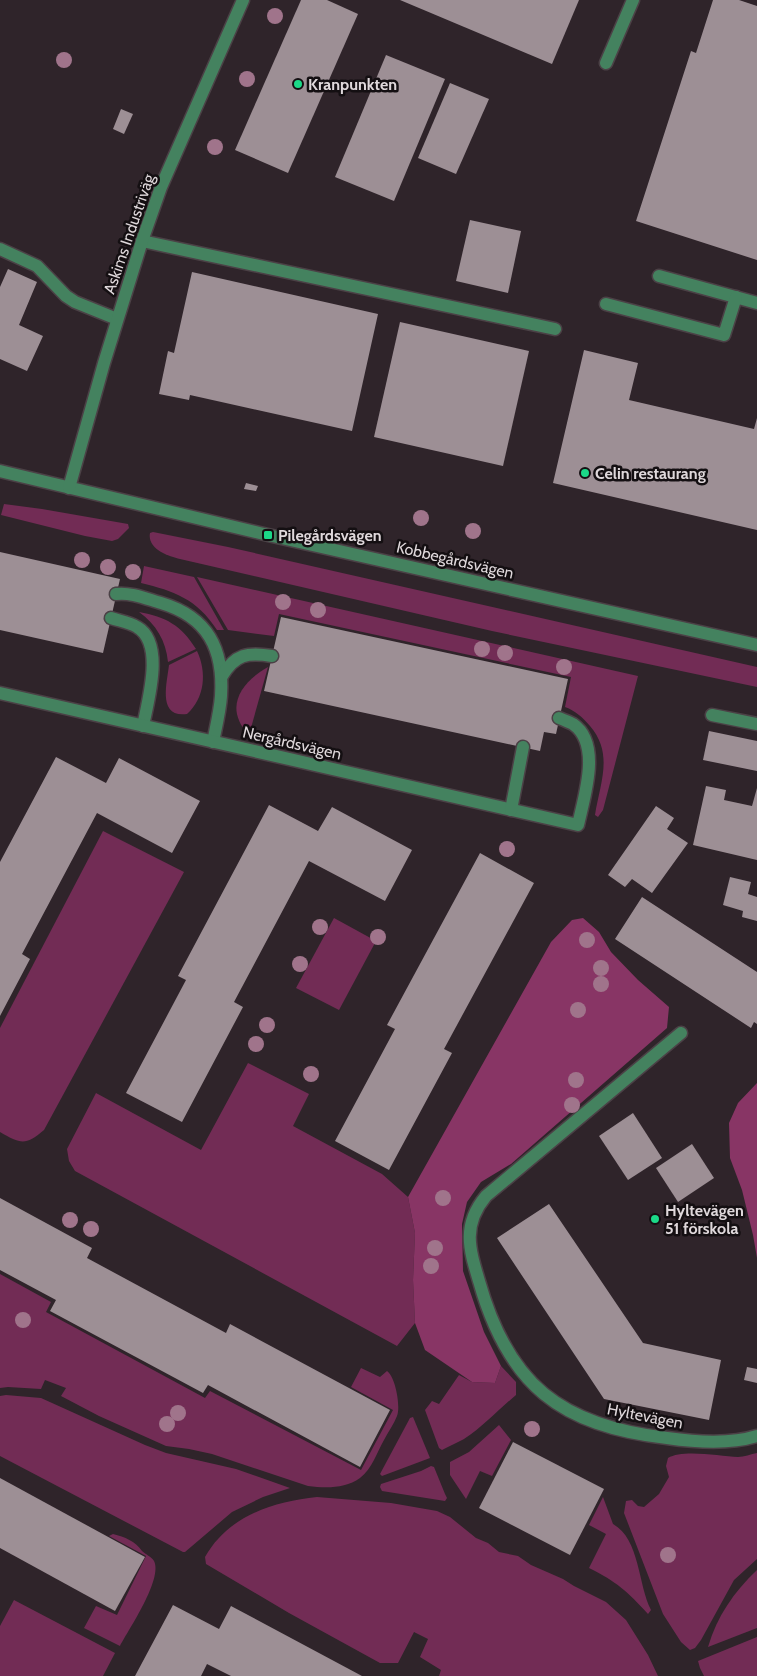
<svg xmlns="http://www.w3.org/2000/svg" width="757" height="1676" font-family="Cabin,sans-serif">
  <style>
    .green { fill: #722c55 }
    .forest { fill: #883565 }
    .building { fill: #9d8f95 }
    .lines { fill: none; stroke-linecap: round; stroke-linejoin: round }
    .minor-casing { stroke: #4b4146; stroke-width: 15 }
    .minor { stroke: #44825f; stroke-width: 12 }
    .tree { fill: #a0748b }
    .poi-dot { fill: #1bd988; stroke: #140f12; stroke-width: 2 }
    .labels { text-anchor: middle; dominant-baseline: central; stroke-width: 5; stroke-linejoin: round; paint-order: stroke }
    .poi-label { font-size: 16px; font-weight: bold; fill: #dfd8db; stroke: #140f12; text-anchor: start }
    .street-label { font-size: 16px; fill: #dfd8db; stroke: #140f12 }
  </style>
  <rect width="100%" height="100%" fill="#2f242a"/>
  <g class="green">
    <polygon points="4,504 42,509 128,524 129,528 118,539 112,541 85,536 1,515"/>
    <path d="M153,532L228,547L757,667V687L492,631L180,559C168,556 147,549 150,533Z"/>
    <path d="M144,566L194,577L224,630H217C197,599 174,591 141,583Z"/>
    <path d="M197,577L638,676L603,810L598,817L595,815C600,783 614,754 590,726C582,717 576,711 565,707L571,677L279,614L274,636L228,630Z"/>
    <path d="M139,612C166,617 181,625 196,649L168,662C166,641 156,624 139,612Z"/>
    <path d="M197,651C207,672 205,698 187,714C157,718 167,683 169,665Z"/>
    <path d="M268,667L249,735C223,708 241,682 268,667Z"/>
    <path d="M103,831L184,872L44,1130C25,1146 21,1144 0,1132V1028Z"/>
    <polygon points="334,918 376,941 339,1010 296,988"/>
    <polygon points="248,1063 309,1094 293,1126 382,1174 408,1197 415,1233 413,1280 415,1323 397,1346 75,1171 69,1161 67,1149 96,1093 201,1150"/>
    <path d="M0,1274L51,1302L46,1312L205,1398L210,1391L361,1470L393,1410L351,1387L361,1368L380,1377L387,1371C395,1376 401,1406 397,1416C394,1424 388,1432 384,1440C377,1452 372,1469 360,1478C345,1489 325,1488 308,1486L212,1454L189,1449L166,1446L99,1416L61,1396L66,1388L45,1380L41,1389L8,1387L0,1388Z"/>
    <path d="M501,1366L516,1382V1395C499,1409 483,1427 464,1439C457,1443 449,1446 442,1450L439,1448L425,1410L432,1401L439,1404L459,1375L472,1382L495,1383Z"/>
    <polygon points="6,1395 41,1398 145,1445 166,1453 236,1469 290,1488 263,1497 232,1512 185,1552 183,1552 0,1456 0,1396"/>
    <polygon points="413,1417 430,1458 382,1476 380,1474 410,1418"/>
    <polygon points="499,1425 511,1440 492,1476 480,1471 466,1499 450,1475 450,1462 469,1452"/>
    <path d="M757,1453V1559L734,1580L701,1640L695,1648L690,1650L681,1642L663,1614L624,1513L626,1501L632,1500L638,1506L644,1507L659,1494L669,1477L666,1466L668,1458C682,1449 720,1456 738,1457C744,1457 751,1454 757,1453Z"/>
    <polygon points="431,1466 434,1467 445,1494 447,1498 445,1501 382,1491 380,1487 381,1484 421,1471"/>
    <path d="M317,1497L391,1503L437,1511L450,1517L476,1538L488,1543L499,1552L518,1556L531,1565L563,1579L574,1586L606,1602L626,1620L648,1655L658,1676H439L441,1670L420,1657L428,1639L414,1632L398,1663H380L289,1613L206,1564L205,1557C229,1515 273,1502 317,1497Z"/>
    <path d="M603,1497L613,1524C640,1539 638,1585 651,1610L648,1614C627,1591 617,1582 589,1568L606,1534L589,1525Z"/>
    <path d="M113,1534C125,1537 135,1541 142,1551C146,1555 151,1556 154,1561C163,1579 129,1629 120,1646L84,1628L96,1606L117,1615L146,1556L109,1536Z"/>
    <path d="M757,1570V1628L708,1647C717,1616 734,1592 757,1570Z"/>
    <polygon points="14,1600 115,1653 103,1676 0,1676 0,1626"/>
    <polygon points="757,1637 757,1676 704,1676 700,1668 698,1661"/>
  </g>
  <g class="forest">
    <polygon points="583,918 599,932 611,952 638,980 669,1007 667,1028 511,1164 481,1182 467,1202 462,1224 463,1271 484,1332 501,1366 495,1383 472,1382 425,1350 415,1323 413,1280 415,1233 408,1197 551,942 572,920"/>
    <polygon points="757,1083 757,1258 753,1235 742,1190 730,1158 729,1123 738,1103"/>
  </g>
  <g class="building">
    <polygon points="301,0 327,0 358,14 288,173 235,150"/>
    <polygon points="400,0 579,0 552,64"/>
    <polygon points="713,0 739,0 757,6 757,260 636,221 691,51 696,53"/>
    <polygon points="386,55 445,79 394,201 335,177"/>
    <polygon points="450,83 489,99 456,174 418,158"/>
    <polygon points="121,109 133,114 124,134 113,129"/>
    <polygon points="470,220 521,231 508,293 456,281"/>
    <polygon points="8,269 37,282 19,325 43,336 27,371 0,359 0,287"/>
    <polygon points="192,272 378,314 352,431 190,395 189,400 159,394 168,351 174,353"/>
    <polygon points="400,322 529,351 503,466 374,437"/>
    <polygon points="584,350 638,363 629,400 754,429 757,418 757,530 553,483"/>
    <polygon points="246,483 258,486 256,491 244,489"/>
    <polygon points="0,552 120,579 103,653 0,630"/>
    <polygon points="281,617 568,679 556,734 544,732 540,751 264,691"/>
    <polygon points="709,731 757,741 757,771 703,760"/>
    <polygon points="56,757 106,783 119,758 200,801 172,853 97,813 22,954 30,959 0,1016 0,862"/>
    <polygon points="706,786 726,790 724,800 752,806 757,788 757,860 693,845"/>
    <polygon points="269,805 318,831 332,807 412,850 385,901 309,861 234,1002 243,1007 182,1122 126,1093 186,980 178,976"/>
    <polygon points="656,806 674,818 667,829 688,843 652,893 632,879 625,887 608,875"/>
    <polygon points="480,853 534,883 444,1049 452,1053 389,1170 335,1141 395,1029 387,1025"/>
    <polygon points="730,877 751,882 748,894 757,897 757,921 742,917 743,911 723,905"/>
    <polygon points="642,897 757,972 757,1024 754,1022 751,1028 615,939"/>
    <polygon points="633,1113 662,1158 628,1180 599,1136"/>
    <polygon points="692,1144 714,1178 678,1202 656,1168"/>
    <polygon points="0,1198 92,1248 87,1258 226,1333 230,1324 390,1410 360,1467 208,1385 203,1393 50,1311 56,1300 0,1270"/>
    <polygon points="549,1204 643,1343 721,1360 709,1420 604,1399 497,1238"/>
    <polygon points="747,1367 757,1369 757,1383 744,1380"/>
    <polygon points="513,1442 604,1489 570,1555 479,1508"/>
    <polygon points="0,1478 145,1557 115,1611 0,1548"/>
    <polygon points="173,1605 219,1629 231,1606 362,1676 231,1676 207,1664 201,1676 135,1676"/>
  </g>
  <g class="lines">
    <g class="minor-casing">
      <g id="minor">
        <polyline points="606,63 633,0"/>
        <polyline points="142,241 555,329"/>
        <polyline points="0,249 37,266 66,296 75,302 117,319"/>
        <polyline points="659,276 757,303"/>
        <polyline points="606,304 724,335 736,297"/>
        <polyline points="0,471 268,535 757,645"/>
        <polyline points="69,488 104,363 142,241 161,187 243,0"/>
        <path d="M116,594C131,592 147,599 161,603C208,617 224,649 221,696C220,711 216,727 213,742"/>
        <path d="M111,618C120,621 129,622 137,627C165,643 148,700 143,726"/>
        <path d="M222,676C235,654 248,652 272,656"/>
        <path d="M0,693L578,825C584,797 602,744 573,724C569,722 564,720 559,718"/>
        <polyline points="712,715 757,724"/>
        <polyline points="511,810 523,747"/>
        <path d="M681,1033L486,1196C462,1225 469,1248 479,1281C508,1385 561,1426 667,1438C695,1442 729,1445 757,1436"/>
      </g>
    </g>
    <use href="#minor" class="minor"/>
  </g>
  <g class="tree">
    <circle cx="275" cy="16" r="8"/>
    <circle cx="64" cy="60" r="8"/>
    <circle cx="247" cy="79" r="8"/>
    <circle cx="215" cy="147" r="8"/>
    <circle cx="421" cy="518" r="8"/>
    <circle cx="473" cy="531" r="8"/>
    <circle cx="82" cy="560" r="8"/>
    <circle cx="108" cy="567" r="8"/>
    <circle cx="133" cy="572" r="8"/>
    <circle cx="283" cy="602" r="8"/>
    <circle cx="318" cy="610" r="8"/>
    <circle cx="482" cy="649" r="8"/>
    <circle cx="505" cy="653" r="8"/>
    <circle cx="564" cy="667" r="8"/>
    <circle cx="507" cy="849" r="8"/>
    <circle cx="320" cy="927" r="8"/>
    <circle cx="378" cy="937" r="8"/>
    <circle cx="587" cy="940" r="8"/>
    <circle cx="300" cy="964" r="8"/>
    <circle cx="601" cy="968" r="8"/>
    <circle cx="601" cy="984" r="8"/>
    <circle cx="578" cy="1010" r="8"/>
    <circle cx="267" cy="1025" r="8"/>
    <circle cx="256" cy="1044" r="8"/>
    <circle cx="311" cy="1074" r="8"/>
    <circle cx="576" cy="1080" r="8"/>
    <circle cx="572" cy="1105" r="8"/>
    <circle cx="443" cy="1198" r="8"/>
    <circle cx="70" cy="1220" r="8"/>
    <circle cx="91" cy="1229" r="8"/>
    <circle cx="435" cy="1248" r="8"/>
    <circle cx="431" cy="1266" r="8"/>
    <circle cx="23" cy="1320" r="8"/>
    <circle cx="178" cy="1413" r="8"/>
    <circle cx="167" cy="1424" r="8"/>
    <circle cx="532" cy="1429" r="8"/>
    <circle cx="668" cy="1555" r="8"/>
  </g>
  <g class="poi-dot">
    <circle cx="298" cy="84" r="5"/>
    <circle cx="585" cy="473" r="5"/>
    <rect x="263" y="530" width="10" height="10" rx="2.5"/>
    <circle cx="655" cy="1219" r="5"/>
  </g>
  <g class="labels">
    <g class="poi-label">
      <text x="308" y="84">Kranpunkten</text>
      <text x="595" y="473">Celin restaurang</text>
      <text x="278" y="535">Pilegårdsvägen</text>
      <text x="665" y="1210">Hyltevägen<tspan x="665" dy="18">51 förskola</tspan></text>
    </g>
    <g class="street-label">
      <text transform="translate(129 234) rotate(-71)">Askims Industriväg</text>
      <text transform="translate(455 560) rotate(13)">Kobbegårdsvägen</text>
      <text transform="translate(292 743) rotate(13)">Nergårdsvägen</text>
      <text transform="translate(645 1416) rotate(11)">Hyltevägen</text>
    </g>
  </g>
</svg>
